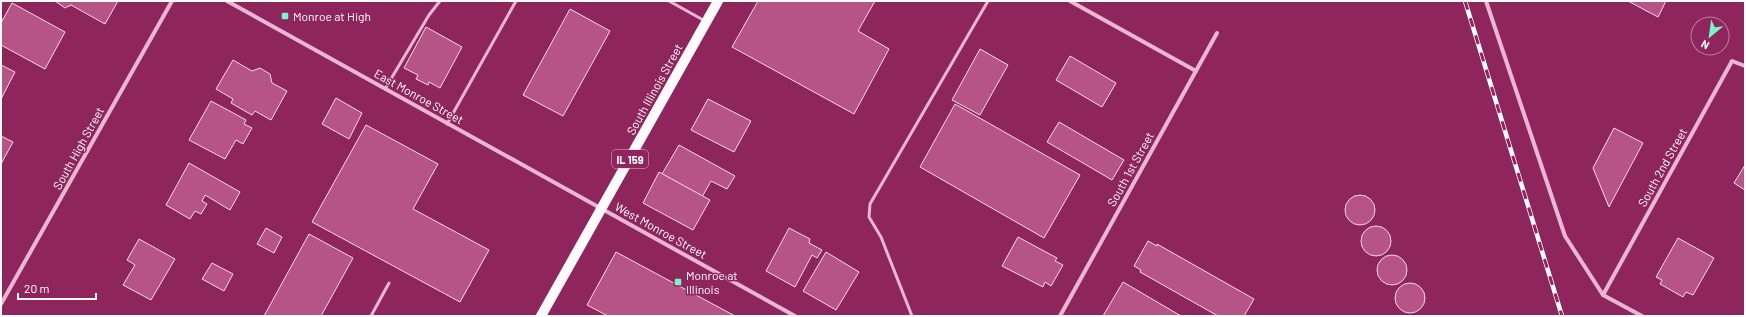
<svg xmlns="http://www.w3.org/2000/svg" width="1746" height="317" font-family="Barlow,sans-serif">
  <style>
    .building { fill: #b65387; stroke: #f8dbeb }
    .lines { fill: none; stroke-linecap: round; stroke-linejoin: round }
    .service { stroke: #ebb6d3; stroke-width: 3 }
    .minor { stroke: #ebb6d3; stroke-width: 4 }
    .primary { stroke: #fffafc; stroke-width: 10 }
    .rail-casing { stroke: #fff; stroke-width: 4.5 }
    .rail { stroke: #8e265d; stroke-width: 3; stroke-dasharray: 9; stroke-linecap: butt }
    .poi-dot { fill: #7bf4c6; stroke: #8e265d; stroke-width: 1.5 }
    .labels { text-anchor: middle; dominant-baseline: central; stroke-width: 3; stroke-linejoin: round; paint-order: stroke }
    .shield { fill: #8e265d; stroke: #ddbece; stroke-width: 1 }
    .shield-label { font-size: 11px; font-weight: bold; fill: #fff }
    .poi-label { font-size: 12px; fill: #fff; stroke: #8e265d; text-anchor: start }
    .street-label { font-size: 12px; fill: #fff; stroke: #8e265d }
  </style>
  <rect width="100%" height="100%" fill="#8e265d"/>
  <g class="building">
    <polygon points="55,1 118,1 105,24 71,5 65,8"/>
    <polygon points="758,1 875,1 858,31 889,49 854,114 732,47"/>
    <polygon points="1628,1 1666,1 1658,17"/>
    <polygon points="12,3 65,32 45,69 1,45 1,23"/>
    <polygon points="570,9 610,31 563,116 523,95"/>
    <polygon points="426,27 462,47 440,88 429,82 428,85 416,79 418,75 404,68"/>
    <polygon points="980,49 1008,65 980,115 952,100"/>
    <polygon points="1070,56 1116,83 1102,107 1056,80"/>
    <polygon points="233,60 252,71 260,68 270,74 272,83 287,91 271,120 255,111 252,115 231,103 233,99 216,89"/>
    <polygon points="1,65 15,72 1,99"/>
    <polygon points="336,98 362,113 349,139 322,124"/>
    <polygon points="708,99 751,121 734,152 691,130"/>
    <polygon points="211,101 246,120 244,124 252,128 243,144 236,140 225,159 189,140"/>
    <polygon points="955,104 1080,175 1044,238 920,167"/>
    <polygon points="1059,122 1124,160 1112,180 1047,142"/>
    <polygon points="366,125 438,164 413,209 489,250 460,302 312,222"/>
    <polygon points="1614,128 1643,143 1609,207 1593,168"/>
    <polygon points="1,136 13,142 1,164"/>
    <polygon points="679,145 735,176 727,189 711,181 702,197 662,174"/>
    <polygon points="189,163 240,192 230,210 205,195 202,201 207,204 201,214 195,211 190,219 166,205"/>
    <polygon points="1745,165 1745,190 1734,183"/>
    <polygon points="659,172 710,200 693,230 643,203"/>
    <circle cx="1360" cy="210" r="15"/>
    <circle cx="1376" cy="241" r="15"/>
    <polygon points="266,228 282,237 274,253 257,244"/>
    <polygon points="789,228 810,239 809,243 822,250 817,258 812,255 795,287 766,271"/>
    <polygon points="309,234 353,258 321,316 264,316"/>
    <polygon points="1018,237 1057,258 1055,261 1063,265 1051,286 1045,282 1043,287 1002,266"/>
    <polygon points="1678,238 1714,258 1693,295 1686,292 1683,297 1660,284 1662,280 1656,277"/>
    <polygon points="139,239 175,259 151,300 123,285 135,265 127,260"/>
    <polygon points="1148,241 1157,246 1157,244 1254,299 1244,316 1218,316 1140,272 1141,270 1134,266"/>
    <polygon points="616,252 735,316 608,316 587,305"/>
    <polygon points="826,252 859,272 836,310 803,291"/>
    <circle cx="1392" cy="270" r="15"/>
    <polygon points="212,263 233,274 224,291 202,279"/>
    <polygon points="1123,282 1181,316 1103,316"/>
    <circle cx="1410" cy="298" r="15"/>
  </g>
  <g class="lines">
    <g class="service">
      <polyline points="669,1 705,21"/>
      <polyline points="385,89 429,15 440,1"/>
      <polyline points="447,124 516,1"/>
      <polyline points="371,316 389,283"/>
      <polyline points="912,316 881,237 869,217 870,204 988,1"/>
    </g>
    <g class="minor">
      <polyline points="227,1 795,316"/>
      <polyline points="1070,1 1196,71"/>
      <polyline points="1486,1 1565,236 1603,295 1642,316"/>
      <polyline points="1603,295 1732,61 1745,66"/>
      <polyline points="1,304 172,1"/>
      <polyline points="1060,316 1217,33"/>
    </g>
    <polyline class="primary" points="541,316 718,1"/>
    <g class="rail-casing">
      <polyline id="rail" points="1465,1 1562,316"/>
    </g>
    <use href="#rail" class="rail"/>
  </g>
  <g class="poi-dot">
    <rect x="281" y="12" width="8" height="8" rx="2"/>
    <rect x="674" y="278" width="8" height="8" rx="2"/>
  </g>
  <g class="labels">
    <rect class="shield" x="612" y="150" width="36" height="18" rx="3"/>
    <g class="shield-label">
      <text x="630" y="159">IL 159</text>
    </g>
    <g class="poi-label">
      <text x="293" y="16">Monroe at High</text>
      <text x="686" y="275">Monroe at<tspan x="686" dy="14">Illinois</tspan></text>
    </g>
    <g class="street-label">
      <text transform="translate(654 89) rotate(-61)">South Illinois Street</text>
      <text transform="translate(419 96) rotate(29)">East Monroe Street</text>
      <text transform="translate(78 148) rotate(-61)">South High Street</text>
      <text transform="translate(1662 167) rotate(-61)">South 2nd Street</text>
      <text transform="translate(1130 169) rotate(-61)">South 1st Street</text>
      <text transform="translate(661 230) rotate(29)">West Monroe Street</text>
    </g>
  </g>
  <rect width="1746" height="317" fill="none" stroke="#ffffff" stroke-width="4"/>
  <g transform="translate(1710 36) rotate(209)"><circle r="19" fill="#8e265d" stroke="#bb7d9e"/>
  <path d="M0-3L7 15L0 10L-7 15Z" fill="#7bf4c6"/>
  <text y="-6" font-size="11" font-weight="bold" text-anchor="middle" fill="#ffffff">N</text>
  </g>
  <path d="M18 293v6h78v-6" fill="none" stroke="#ffffff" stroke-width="2"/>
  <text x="24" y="293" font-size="12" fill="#ffffff" stroke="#8e265d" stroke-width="3" paint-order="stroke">20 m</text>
</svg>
